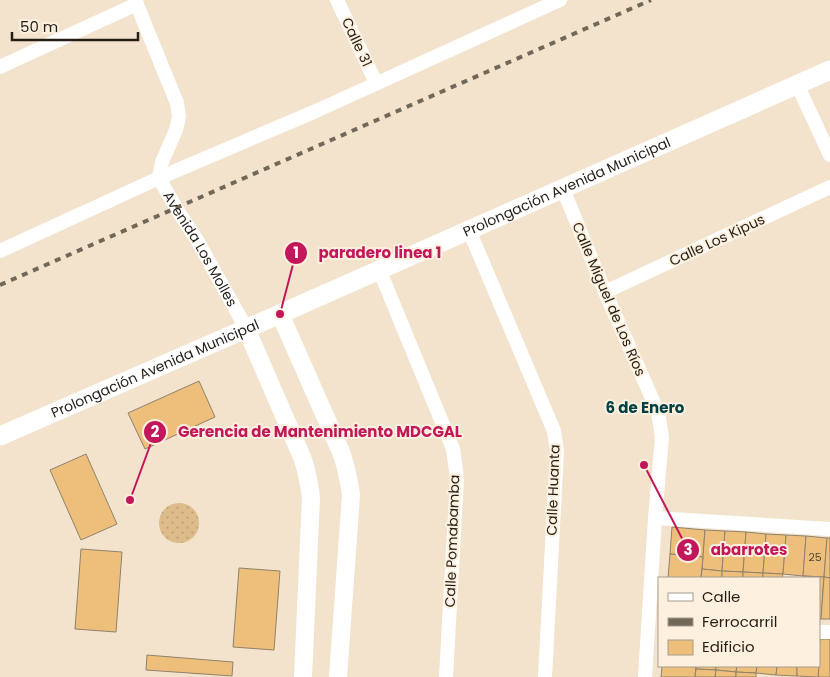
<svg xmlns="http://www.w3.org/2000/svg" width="830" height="677" font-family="Poppins,sans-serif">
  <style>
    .grass { fill: url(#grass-dots) }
    .building { fill: #edbf7b; stroke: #90826d }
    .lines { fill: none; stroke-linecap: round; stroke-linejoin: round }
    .minor { stroke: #fff; stroke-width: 14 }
    .tertiary { stroke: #fff; stroke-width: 18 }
    .secondary { stroke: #fff; stroke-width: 19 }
    .rail { stroke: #72685a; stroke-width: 4; stroke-dasharray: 6 6; stroke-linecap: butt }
    .labels { text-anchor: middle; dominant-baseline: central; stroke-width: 4; stroke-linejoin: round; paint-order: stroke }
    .number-label { font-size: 11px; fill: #56462f }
    .street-label { font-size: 14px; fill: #241e16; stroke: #fdf0de }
    .neighbourhood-label { font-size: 15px; font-weight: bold; fill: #004243; stroke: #fdf0de }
    .leader { fill: none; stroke: #c2185b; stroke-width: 2 }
    .callout-dot { fill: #c2185b; stroke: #fdf0de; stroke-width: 2 }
    .mark-label { font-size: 15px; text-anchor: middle; font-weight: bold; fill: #fff }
    .callout-label { font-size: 15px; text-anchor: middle; font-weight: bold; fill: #c2185b; stroke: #fdf0de; stroke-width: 4; stroke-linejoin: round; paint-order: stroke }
  </style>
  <defs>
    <pattern id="grass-dots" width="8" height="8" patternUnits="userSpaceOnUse" patternTransform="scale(1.25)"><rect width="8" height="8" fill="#ddbb8b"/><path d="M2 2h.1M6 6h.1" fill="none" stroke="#bea077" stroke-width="1.8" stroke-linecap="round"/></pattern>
  </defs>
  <rect width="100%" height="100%" fill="#f3e3cc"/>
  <circle class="grass" cx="179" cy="523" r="20"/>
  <g class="building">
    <polygon points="199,381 215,417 145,449 128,413"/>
    <polygon points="86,454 117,524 81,540 50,470"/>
    <polygon points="672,527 705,530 703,557 670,554"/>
    <polygon points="705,530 725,531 722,571 702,569"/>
    <polygon points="725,531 746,532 743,572 722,571"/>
    <polygon points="746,532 766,534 763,573 743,572"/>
    <polygon points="766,534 786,535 783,574 763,573"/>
    <polygon points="786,535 806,536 803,576 783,574"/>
    <polygon points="806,536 827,538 824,577 803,576"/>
    <polygon points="827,538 830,538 830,578 824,577"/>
    <polygon points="81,549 122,552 116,632 75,629"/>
    <polygon points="670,554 703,557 701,578 668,578"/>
    <polygon points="239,568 280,571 274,650 233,647"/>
    <polygon points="702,569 722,571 722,578 701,578"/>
    <polygon points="722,571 743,572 743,578 722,578"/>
    <polygon points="743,572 763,573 763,578 743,578"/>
    <polygon points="763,573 783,574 782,578 763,578"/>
    <polygon points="803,576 824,577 821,619 819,619 819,578 803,578"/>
    <polygon points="824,577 830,578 830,619 821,619"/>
    <polygon points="820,639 830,639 830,677 818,677"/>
    <polygon points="147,655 233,662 232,676 146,670"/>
    <polygon points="662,666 696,666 695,677 661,677"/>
    <polygon points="696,666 716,666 716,670 696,669"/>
    <polygon points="716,666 737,666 736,672 716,670"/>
    <polygon points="737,666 757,666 756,673 736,672"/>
    <polygon points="757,666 777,666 776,675 756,673"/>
    <polygon points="777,666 797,666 797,676 776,675"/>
    <polygon points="797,666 819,666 818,677 797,676"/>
    <polygon points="696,669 716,670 715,677 695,677"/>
    <polygon points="716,670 736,672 736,677 715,677"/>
    <polygon points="736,672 756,673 756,677 736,677"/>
  </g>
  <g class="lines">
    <g class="minor">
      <path id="s1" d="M135,0L177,103L179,117L176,130L162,162L159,178L176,208L197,240L246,328"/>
      <polyline points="337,0 376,83"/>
      <polyline points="0,67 137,4"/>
      <polyline points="797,84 830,155"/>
      <polyline points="563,189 605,292 658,412 662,437 655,518 645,677"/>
      <polyline points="469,230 554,431 557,451 545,677"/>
      <polyline points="0,251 159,178 316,111 560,0"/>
      <polyline points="379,269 453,449 457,478 446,677"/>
      <polyline points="605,292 830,187"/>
      <polyline points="655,518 830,529"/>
      <polyline points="819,632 830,632"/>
    </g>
    <g class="tertiary">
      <path d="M280,314L341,452C346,466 349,480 351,495L338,677"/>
      <path d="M246,328L302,457C307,470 309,483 311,497L303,677"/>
    </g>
    <path class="secondary" id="s2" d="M0,436L280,314L830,70"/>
    <polyline class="rail" points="0,285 651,0"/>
  </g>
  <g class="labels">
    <g class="number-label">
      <text x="815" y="557">25</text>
    </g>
    <g class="street-label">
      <text transform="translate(357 42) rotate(65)">Calle 31</text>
      <text stroke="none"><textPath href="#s2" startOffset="619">Prolongación Avenida Municipal</textPath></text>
      <text transform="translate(717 240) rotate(-25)">Calle Los Kipus</text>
      <text stroke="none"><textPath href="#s1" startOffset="272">Avenida Los Molles</textPath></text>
      <text transform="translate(609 299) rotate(67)">Calle Miguel de Los Ríos</text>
      <text stroke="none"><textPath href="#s2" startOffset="169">Prolongación Avenida Municipal</textPath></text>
      <text transform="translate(553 490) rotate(-88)">Calle Huanta</text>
      <text transform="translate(452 541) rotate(-88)">Calle Pomabamba</text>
    </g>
    <g class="neighbourhood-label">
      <text x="645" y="407">6 de Enero</text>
    </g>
  </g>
  <path class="leader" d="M280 314L296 253M130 500L155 432M644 465L688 550"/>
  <g class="callout-dot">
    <circle cx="280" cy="314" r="5"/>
    <circle cx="130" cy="500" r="5"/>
    <circle cx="644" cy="465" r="5"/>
    <circle cx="296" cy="253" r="12"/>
    <circle cx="155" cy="432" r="12"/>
    <circle cx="688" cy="550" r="12"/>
  </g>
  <g class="mark-label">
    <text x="296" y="258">1</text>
    <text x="155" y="437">2</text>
    <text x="688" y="555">3</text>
  </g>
  <g class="callout-label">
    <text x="380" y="258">paradero linea 1</text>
    <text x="320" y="437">Gerencia de Mantenimiento MDCGAL</text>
    <text x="749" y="555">abarrotes</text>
  </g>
  <rect x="658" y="577" width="162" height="90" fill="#fdf0de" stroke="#a69c8e"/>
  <rect x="668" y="593" width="25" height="8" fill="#ffffff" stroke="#a69c8e"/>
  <text x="702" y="602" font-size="15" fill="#241e16">Calle</text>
  <rect x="668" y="618" width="25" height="8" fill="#72685a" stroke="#a69c8e"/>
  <text x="702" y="627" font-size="15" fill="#241e16">Ferrocarril</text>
  <rect x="668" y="640" width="25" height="15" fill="#edbf7b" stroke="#a69c8e"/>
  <text x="702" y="652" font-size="15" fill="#241e16">Edificio</text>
  <path d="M12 32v8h126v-8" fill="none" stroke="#241e16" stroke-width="2.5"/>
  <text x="20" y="32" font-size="15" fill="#241e16" stroke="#fdf0de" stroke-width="4" paint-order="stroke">50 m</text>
</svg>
